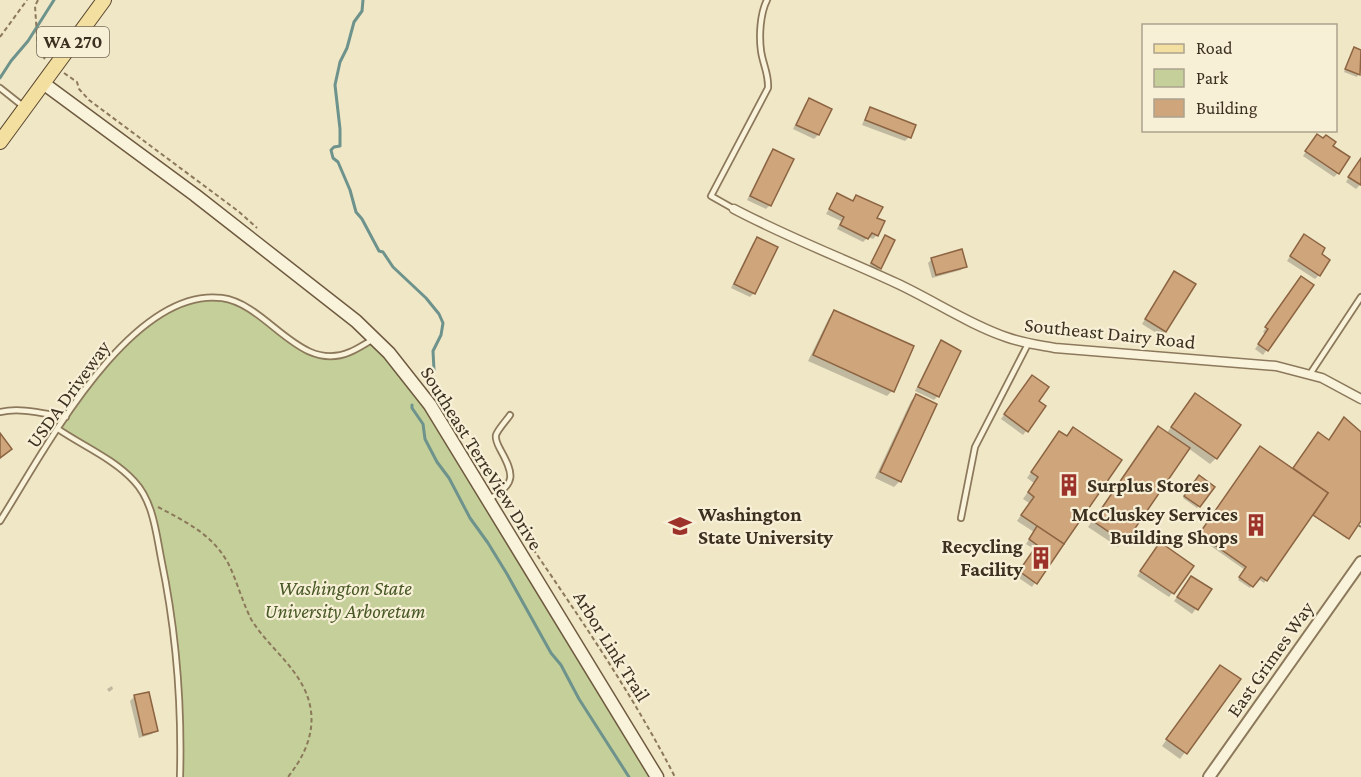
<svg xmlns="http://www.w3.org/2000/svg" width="1361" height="777" font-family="'Crimson Pro',serif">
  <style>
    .green { fill: #c4cf9a }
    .shadow { fill: #0003 }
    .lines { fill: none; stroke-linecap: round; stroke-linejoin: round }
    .stream { stroke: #6e938c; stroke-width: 3 }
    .building { fill: #cfa57c; stroke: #8c6441; stroke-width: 1.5 }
    .service-casing { stroke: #8c795b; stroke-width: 8 }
    .minor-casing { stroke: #8c795b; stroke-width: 11 }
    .tertiary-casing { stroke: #8c795b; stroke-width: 14 }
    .secondary-casing { stroke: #6e5a3f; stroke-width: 15 }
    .primary-casing { stroke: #5a4730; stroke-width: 16 }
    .path { stroke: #8c795b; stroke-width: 2; stroke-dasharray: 4.5 3; stroke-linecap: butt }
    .service { stroke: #faf3db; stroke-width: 4.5 }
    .minor { stroke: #faf3db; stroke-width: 8 }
    .tertiary { stroke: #faf3db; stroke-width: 10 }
    .secondary { stroke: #faf3db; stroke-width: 12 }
    .primary { stroke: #f3df9f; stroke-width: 14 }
    .labels { text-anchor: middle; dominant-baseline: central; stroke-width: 4.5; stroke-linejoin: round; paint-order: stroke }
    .shield { fill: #f7f0d7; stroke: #746a57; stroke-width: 1.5 }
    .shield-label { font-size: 18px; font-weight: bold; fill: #3c3020 }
    .street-label { font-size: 20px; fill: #3c3020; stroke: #f7f0d7 }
    .poi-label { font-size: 20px; font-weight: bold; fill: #3c3020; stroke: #f7f0d7; text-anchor: start }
    .park-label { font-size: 20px; font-style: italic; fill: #485926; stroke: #f7f0d7 }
  </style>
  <rect width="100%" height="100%" fill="#f0e7c7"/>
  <path class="green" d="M223,298L243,306L312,354L330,356L349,353L374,338L404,371L657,777H180L177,660L155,527L142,492L116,466L58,429C93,381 125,329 181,304C193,299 210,300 223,298Z"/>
  <g class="shadow">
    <polygon points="1354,49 1361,52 1361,69 1357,77 1344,72"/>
    <polygon points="809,100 830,109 818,135 814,139 793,129 805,104"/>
    <polygon points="871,109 909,137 905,141 862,125 867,113"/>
    <polygon points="1313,140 1331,146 1338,173 1334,177 1303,156"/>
    <polygon points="773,151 770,205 766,209 747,200 769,155"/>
    <polygon points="1361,158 1361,184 1356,189 1346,182"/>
    <polygon points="837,195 851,202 856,196 875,219 877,235 873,239 868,237 863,242 837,229 841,221 826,214"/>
    <polygon points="757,239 754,293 750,297 731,288 753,243"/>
    <polygon points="883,240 879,268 877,270 869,266"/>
    <polygon points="1300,240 1319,275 1315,279 1287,261"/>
    <polygon points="932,259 965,266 961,270 932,278 928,263"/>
    <polygon points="1171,277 1165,332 1161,336 1142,324"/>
    <polygon points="1297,282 1312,286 1263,355 1255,349 1266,334 1263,332"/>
    <polygon points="834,312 892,391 887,396 808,361 829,318"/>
    <polygon points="941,342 938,396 934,400 915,391 937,346"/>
    <polygon points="1028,381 1037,402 1026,431 1023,435 1001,419"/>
    <polygon points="1195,395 1216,458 1210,464 1188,448 1118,547 1088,527 1152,433 1158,428 1166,434"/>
    <polygon points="916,396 900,481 894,487 875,478 911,401"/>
    <polygon points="1059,433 1120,461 1032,587 1016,576 1034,549 1026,544 1034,532 1017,521 1029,503 1023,499 1034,483 1027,478"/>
    <polygon points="1361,433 1361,519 1347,539 1312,515 1266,580 1264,583 1257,578 1250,588 1238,580 1245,570 1198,537 1258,450 1293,470 1317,435 1329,442"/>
    <polygon points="1197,480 1199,506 1197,508 1183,498"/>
    <polygon points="1156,548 1192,566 1169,597 1137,576"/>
    <polygon points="1188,582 1210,590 1192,614 1174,601"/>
    <polygon points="1215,672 1239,679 1180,759 1162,746"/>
    <polygon points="112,686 113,689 109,692 107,689"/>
    <polygon points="134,697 156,730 152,734 139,738 130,701"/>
  </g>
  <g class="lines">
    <g class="stream">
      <polyline points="363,0 362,11 354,22 347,48 340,62 335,85 340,129 340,146 334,147 331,150 333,158 338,162 350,190 356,212 362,219 379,251 383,252 393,267 426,298 439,314 443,323 441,335 433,351 434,370"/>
      <polyline points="0,78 11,61 28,41 54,0"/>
      <polyline points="412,405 412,408 423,424 425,439 437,462 449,478 470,518 488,543 507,574 551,653 561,665 579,699 629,777"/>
    </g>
  </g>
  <g class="building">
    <polygon points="1354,47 1361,50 1360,75 1345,69"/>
    <polygon points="809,98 832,109 819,135 796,125"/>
    <polygon points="870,107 916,125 911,138 865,120"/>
    <polygon points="1317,134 1323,138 1326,135 1336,142 1333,146 1350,157 1339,174 1305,151"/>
    <polygon points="773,149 794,159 771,206 750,196"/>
    <polygon points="1361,158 1361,185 1348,177"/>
    <polygon points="837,193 853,201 856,195 883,207 877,218 885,221 878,236 872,233 868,239 840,225 844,217 829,209"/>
    <polygon points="1304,234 1325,248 1322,254 1330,260 1320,276 1290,256"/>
    <polygon points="885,235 895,240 881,269 871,263"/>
    <polygon points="757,237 778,247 755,294 734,284"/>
    <polygon points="962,249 967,267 936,275 931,258"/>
    <polygon points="1174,271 1196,284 1166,332 1145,319"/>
    <polygon points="1301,276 1314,285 1268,351 1258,344 1268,329 1265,327"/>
    <polygon points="834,310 914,346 894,392 813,355"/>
    <polygon points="941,340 961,351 939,397 918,387"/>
    <polygon points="1032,375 1049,387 1039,401 1046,406 1028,432 1004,414"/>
    <polygon points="1195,393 1241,425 1217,459 1171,427"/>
    <polygon points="916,394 937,404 901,482 880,472"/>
    <polygon points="1344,417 1361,432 1361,521 1349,539 1313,515 1328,493 1293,468 1318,432 1329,440"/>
    <polygon points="1158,426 1190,448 1125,543 1093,521"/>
    <polygon points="1073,427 1122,460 1064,544 1021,515 1034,497 1028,492 1038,477 1031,472 1059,431 1067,436"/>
    <polygon points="0,433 12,449 0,458"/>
    <polygon points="1260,446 1328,493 1267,581 1261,577 1253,587 1239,577 1246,567 1199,534"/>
    <polygon points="1199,475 1215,487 1200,507 1184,496"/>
    <polygon points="1037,526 1064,544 1037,584 1019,571 1037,545 1029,539"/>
    <polygon points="1160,542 1194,566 1174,594 1140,571"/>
    <polygon points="1191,576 1212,589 1198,610 1177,597"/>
    <polygon points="1220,665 1241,679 1187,754 1166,739"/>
    <polygon points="149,692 158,731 143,735 134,695"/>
  </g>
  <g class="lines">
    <g class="service-casing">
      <g id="service">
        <polyline points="0,88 24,107"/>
        <path d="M734,209L711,196L768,88C769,74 763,65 761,51C759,36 760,14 767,0"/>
        <polyline points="1310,374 1361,297"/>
        <path d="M0,412C21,407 45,414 66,417"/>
        <path d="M58,429C83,446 114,459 134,481C153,501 156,532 161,558C176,630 182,703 180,777"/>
        <path d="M489,499C517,484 514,474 500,449C498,445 495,440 496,435C498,429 506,421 510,415"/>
        <polyline points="961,518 975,447 1028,344"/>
        <path d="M0,521C42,455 129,286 222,298C268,304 299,374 350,352C358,349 366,343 374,339"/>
      </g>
    </g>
    <g class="minor-casing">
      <path id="minor" d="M734,209C787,237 842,258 896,283C933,300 968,324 1006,337C1022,343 1039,345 1055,348L1276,366L1322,378L1361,399"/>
    </g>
    <g class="tertiary-casing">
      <polyline id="tertiary" points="1209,777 1361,562"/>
    </g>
    <g class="secondary-casing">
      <polyline id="secondary" points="43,83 195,195 356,321 389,353 430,405 657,777"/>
    </g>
    <g class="primary-casing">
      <polyline id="primary" points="0,142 104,0"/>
    </g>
    <g class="path">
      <polyline points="38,0 35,6 38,51 45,59"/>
      <polyline points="0,37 27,0"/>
      <polyline points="64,73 77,82 79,89 89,100 238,211 257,228"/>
      <path d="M158,507C186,522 212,534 228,563C237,581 242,601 251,619C263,639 281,654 294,672C321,708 315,743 288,777"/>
      <polyline points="1358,525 1361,527"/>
      <path d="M529,543C580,618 633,695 675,777"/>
    </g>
    <use href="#service" class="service"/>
    <use href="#minor" class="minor"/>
    <use href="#tertiary" class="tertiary"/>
    <use href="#secondary" class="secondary"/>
    <use href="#primary" class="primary"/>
  </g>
  <defs>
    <g id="building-bare" transform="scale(1.8)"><path d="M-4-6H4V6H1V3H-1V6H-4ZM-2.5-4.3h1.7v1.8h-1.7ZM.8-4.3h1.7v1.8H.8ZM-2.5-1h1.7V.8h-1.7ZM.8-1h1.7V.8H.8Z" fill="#9d322a" stroke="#f7f0d7" stroke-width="2.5" paint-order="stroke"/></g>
    <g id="university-bare" transform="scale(1.8)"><path d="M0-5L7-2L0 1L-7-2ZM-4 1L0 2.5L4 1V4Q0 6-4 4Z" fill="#9d322a" stroke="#f7f0d7" stroke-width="2.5" paint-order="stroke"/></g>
  </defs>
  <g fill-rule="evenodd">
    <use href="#building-bare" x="1069" y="485"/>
    <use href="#building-bare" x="1256" y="525"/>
    <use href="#university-bare" x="680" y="526"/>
    <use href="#building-bare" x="1041" y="558"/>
  </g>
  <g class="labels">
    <rect class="shield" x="37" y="27" width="72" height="30" rx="4.5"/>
    <g class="shield-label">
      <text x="73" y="42">WA 270</text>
    </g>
    <g class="street-label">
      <text transform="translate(1110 333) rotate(6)">Southeast Dairy Road</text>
      <text transform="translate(68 394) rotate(-54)">USDA Driveway</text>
      <text transform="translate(482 458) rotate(58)">Southeast TerreView Drive</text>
      <text transform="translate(612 646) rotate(58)">Arbor Link Trail</text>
      <text transform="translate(1270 659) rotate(-55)">East Grimes Way</text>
    </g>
    <g class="poi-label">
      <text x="1087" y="485">Surplus Stores</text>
      <text x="698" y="514">Washington<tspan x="698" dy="23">State University</tspan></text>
      <text x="1238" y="514" text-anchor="end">McCluskey Services<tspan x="1238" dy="23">Building Shops</tspan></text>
      <text x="1023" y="546" text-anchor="end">Recycling<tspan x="1023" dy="23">Facility</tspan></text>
    </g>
    <g class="park-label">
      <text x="345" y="588">Washington State<tspan x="345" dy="23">University Arboretum</tspan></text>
    </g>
  </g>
  <rect x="1142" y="24" width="195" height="108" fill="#f7f0d7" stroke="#aca38e" stroke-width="1.5"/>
  <rect x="1154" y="44" width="30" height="9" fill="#f3df9f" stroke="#aca38e" stroke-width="1.5"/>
  <text x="1196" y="54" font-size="18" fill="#3c3020">Road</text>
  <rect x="1154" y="69" width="30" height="18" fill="#c4cf9a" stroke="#aca38e" stroke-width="1.5"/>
  <text x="1196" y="84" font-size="18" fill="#3c3020">Park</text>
  <rect x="1154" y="99" width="30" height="18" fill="#cfa57c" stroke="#aca38e" stroke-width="1.5"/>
  <text x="1196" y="114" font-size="18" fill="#3c3020">Building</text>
</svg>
